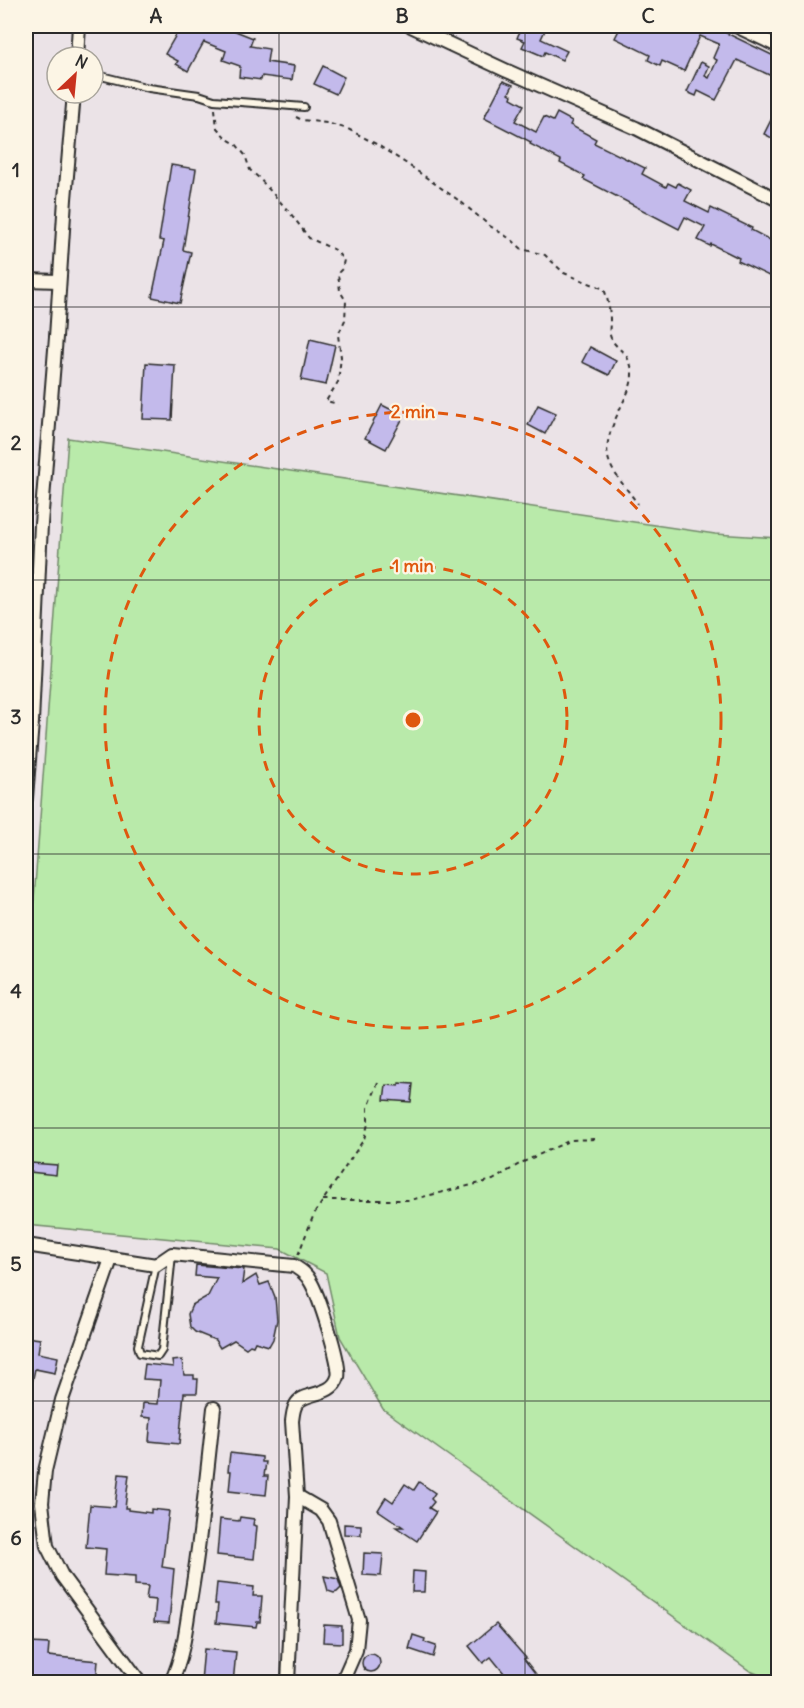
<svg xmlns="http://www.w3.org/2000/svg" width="804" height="1708" font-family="Delius,sans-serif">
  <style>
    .green { fill: #b9eaaa; stroke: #728a6a; stroke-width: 1.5 }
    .building { fill: #c3baeb; stroke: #2b2b2b; stroke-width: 1.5 }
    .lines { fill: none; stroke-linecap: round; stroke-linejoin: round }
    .lane-casing { stroke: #2b2b2b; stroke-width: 10 }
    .street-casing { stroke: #2b2b2b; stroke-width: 16 }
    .path { stroke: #2b2b2b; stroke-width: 2; stroke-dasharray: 4.5 4.5; stroke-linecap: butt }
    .lane { stroke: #fcf5e5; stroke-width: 6 }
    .street { stroke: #fcf5e5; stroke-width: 12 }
    .grid { fill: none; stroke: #2b2b2b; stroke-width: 1.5; stroke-opacity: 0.55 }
    .ring { fill: none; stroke: #df570e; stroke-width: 3; stroke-dasharray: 10 8 }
    .centre { fill: #df570e; stroke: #fcf5e5; stroke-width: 3 }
    .ring-label { font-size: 18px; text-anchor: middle; font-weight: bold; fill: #df570e; stroke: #fcf5e5; stroke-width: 4.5; stroke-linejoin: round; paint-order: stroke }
    .neatline { fill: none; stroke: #2b2b2b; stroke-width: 2 }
    .grid-label { font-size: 20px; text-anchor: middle; font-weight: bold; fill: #2b2b2b }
  </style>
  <rect width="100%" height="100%" fill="#ebe3e7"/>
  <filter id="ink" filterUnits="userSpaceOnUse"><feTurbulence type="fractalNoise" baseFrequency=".0167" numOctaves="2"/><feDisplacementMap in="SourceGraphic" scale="12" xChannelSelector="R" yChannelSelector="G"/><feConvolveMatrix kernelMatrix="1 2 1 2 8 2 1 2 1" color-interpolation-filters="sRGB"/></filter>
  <g filter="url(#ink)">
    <polygon class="green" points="68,438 715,534 778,538 778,1682 750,1671 383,1409 340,1337 326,1273 280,1249 26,1225 26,1008"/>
    <g class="building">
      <polygon points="163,26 223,26 253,38 250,46 269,49 267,62 294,66 292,80 262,76 261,80 239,77 240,66 223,60 226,51 204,42 188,71 176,64 178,61 165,54 177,33"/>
      <polygon points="522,26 547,26 541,39 567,51 562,60 545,52 543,56 522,47 525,41 517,38"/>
      <polygon points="621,26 712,26 778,58 778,79 737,60 716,100 698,91 696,96 687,92 701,62 709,66 705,76 709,78 717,60 713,58 719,44 700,36 684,71 662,61 660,66 648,60 650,55 615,38"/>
      <polygon points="323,66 344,77 336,94 314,84"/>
      <polygon points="503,81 513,85 509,93 512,95 511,98 524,105 515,121 536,132 544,117 553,121 557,113 572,121 570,125 596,139 594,143 645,168 642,174 666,187 668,183 676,187 678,183 691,190 685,201 709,213 711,208 752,228 751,230 778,244 778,277 774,275 773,278 738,261 739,258 711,244 710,246 698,240 705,227 685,217 679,229 583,179 585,176 560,163 561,160 530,144 531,142 484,118"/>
      <polygon points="778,106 778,141 764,134"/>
      <polygon points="171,165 196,169 183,250 191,252 180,303 152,297 164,241 159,240"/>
      <polygon points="310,339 335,345 326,385 301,380"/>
      <polygon points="590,347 616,361 609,375 582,362"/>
      <polygon points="146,363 175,365 172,420 143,419"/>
      <polygon points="382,405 404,416 386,449 365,438"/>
      <polygon points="538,405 556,413 545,434 528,425"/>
      <polygon points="399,1083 413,1084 411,1102 384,1100 386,1085 399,1086"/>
      <polygon points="31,1163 57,1165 56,1175 30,1172"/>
      <polygon points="196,1265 244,1269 242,1284 256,1275 260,1285 269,1282 275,1297 277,1320 273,1339 269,1346 255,1342 253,1346 250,1345 246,1348 234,1340 220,1348 215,1340 195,1332 190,1327 188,1314 192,1305 208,1296 217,1278 195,1276"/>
      <polygon points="26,1337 40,1339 38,1353 58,1357 55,1373 35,1369 30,1392 26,1391"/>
      <polygon points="182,1360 184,1375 194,1375 194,1379 198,1379 197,1393 184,1393 179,1444 149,1441 151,1418 142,1417 143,1403 158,1404 160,1380 143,1379 145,1364 173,1367 172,1361"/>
      <polygon points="230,1453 262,1457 262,1462 266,1462 264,1476 268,1476 266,1495 229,1491 231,1471 228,1471"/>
      <polygon points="119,1474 129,1475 125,1508 128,1508 128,1510 151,1513 151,1509 169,1511 162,1567 174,1569 169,1623 154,1622 156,1600 146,1599 148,1586 135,1585 135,1577 104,1575 106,1549 86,1547 90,1505 115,1507"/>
      <polygon points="419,1482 435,1493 431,1499 434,1502 429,1508 436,1512 417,1541 396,1527 403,1527 378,1510 386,1497 393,1502 405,1484 414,1490"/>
      <polygon points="240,1517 254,1519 253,1525 257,1526 254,1559 217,1555 220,1519 239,1521"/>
      <polygon points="344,1524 361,1525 361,1535 344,1534"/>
      <polygon points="364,1553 383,1554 381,1576 363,1575"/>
      <polygon points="413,1571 425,1572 424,1592 412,1592"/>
      <polygon points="324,1576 338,1579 341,1588 337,1592 334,1593 328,1591"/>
      <polygon points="217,1583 254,1587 253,1596 262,1596 260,1622 257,1622 256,1627 216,1623 218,1604 215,1604"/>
      <polygon points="496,1624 526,1658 524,1659 543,1683 512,1683 491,1657 483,1663 469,1646"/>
      <polygon points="324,1625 342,1626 342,1643 323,1642"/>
      <polygon points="413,1635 425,1639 424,1642 436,1646 433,1657 409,1649"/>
      <polygon points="30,1643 49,1644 48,1656 98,1661 96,1683 26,1683"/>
      <polygon points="204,1649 236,1652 233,1683 201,1681"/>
      <circle cx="371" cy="1663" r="9"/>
    </g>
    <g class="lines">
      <g class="lane-casing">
        <g id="lane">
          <polyline points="93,74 149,88 199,95 214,100 304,107"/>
          <polyline points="156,1265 138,1346 140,1353 158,1356 162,1350 172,1255"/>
        </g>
      </g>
      <g class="street-casing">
        <g id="street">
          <polyline points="411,26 505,70 636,128 778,200"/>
          <polyline points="736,26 778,46"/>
          <polyline points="77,57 79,26"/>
          <polyline points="26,280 59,281"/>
          <polyline points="26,798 32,722 41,524 56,337 65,199 74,93"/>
          <path d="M26,1245L156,1265L172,1254L294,1266C300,1270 306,1273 310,1281C318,1293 342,1366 338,1377C332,1397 306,1391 297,1403C293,1408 293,1415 292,1421L297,1496L288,1682"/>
          <polyline points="111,1259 62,1400 45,1471 42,1503 47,1546 62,1576 140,1682"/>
          <polyline points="297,1496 321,1510 329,1521 359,1620 356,1650 342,1682"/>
          <path d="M171,1682C183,1657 186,1629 190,1602C201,1538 207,1473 214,1408"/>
        </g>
      </g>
      <g class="path">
        <polyline points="215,109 217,128 227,139 236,144 245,155 250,170 259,178 291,214 309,238 335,250 344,260 342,269 338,273 340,291 346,301 345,320 338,335 341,357 338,382 326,401 338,404"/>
        <path d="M296,117L302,120L327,123L348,129L376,144L407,164L461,202L490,226L512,240L522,249L545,255L564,273L604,289C608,300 610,309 610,321C610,325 609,331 610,335C613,349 632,352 632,374C632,388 625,397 620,409C596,459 608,464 638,504"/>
        <polyline points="323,1200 410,1200 493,1180 521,1163 571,1140 596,1139"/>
        <polyline points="298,1255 314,1214 364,1139 368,1124 368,1108 378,1083"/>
      </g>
      <use href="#lane" class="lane"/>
      <use href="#street" class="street"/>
    </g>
  </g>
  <path class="grid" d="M279,26V1682M525,26V1682M26,307H778M26,580H778M26,854H778M26,1128H778M26,1401H778"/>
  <g class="ring">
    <circle cx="413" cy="720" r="154"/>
    <circle cx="413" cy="720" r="308"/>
  </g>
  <circle cx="413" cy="720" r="9" class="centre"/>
  <g class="ring-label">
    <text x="413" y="418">2 min</text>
    <text x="413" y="572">1 min</text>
  </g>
  <rect width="804" height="1708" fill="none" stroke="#fcf5e5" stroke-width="66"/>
  <g transform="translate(75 75) rotate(26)"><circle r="28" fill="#fcf5e5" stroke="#a8a49b" stroke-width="1.5"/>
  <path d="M0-4.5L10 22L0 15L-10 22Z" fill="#c8321e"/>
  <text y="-9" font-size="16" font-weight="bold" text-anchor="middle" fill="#2b2b2b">N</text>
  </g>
  <rect x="33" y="33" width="738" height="1642" class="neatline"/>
  <g class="grid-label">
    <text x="156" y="23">A</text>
    <text x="402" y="23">B</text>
    <text x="648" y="23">C</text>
    <text x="16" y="177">1</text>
    <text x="16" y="450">2</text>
    <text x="16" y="724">3</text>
    <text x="16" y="998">4</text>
    <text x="16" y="1271">5</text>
    <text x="16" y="1545">6</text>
  </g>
</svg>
